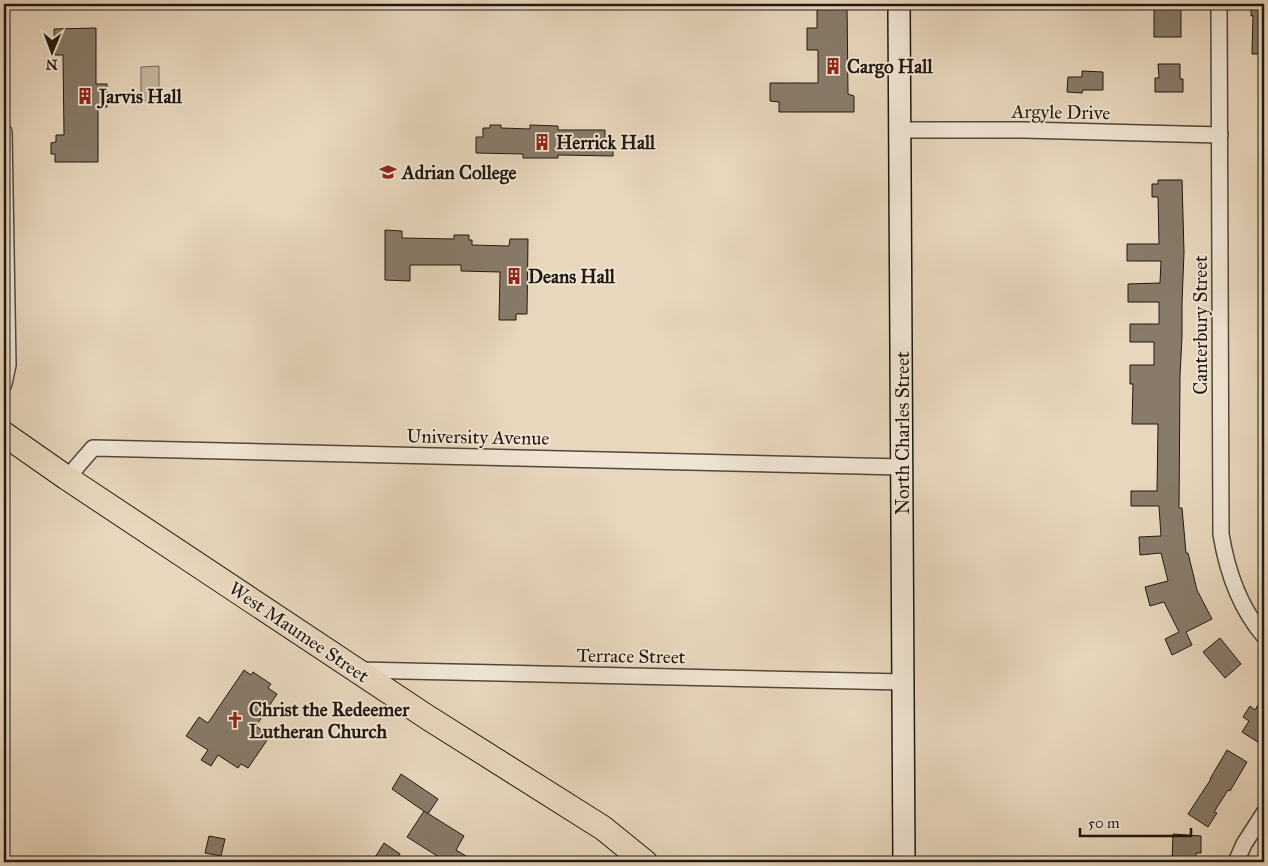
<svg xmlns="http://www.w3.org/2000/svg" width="1268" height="866" font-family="'IM FELL Great Primer',serif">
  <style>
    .green { fill: #c6b7a0; stroke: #736858 }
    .building { fill: #887b6a; stroke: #201810 }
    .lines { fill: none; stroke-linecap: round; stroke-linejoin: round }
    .street-casing { stroke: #52483b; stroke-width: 18 }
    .secondary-casing { stroke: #201810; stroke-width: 24 }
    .primary-casing { stroke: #201810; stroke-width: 26 }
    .street { stroke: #f0e5d4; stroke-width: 15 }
    .secondary { stroke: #f0e5d4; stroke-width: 21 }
    .primary { stroke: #e8d7bd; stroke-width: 24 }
    .labels { text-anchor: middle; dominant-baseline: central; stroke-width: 4; stroke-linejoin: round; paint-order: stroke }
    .poi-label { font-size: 19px; font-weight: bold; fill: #201810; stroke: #f0e5d4; text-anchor: start }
    .street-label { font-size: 19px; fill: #201810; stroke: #f0e5d4 }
  </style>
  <rect width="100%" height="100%" fill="#e8d7bd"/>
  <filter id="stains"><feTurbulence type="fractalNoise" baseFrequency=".004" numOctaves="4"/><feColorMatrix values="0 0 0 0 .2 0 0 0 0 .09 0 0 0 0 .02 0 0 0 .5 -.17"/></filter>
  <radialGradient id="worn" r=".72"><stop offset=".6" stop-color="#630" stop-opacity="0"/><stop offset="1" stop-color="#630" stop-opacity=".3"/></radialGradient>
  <polygon class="green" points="159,66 159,101 141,101 141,67"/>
  <g class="building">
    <polygon points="817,4 847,4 848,94 854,96 854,112 779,112 779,102 770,101 770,83 818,83 818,50 807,50 807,28 817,28"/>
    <polygon points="1251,4 1264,4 1264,54 1252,54 1253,15 1251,16"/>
    <rect x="1154" y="7" width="27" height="30"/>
    <polygon points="96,28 96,84 107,84 107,107 98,107 98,162 55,162 55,154 51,154 51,143 56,142 56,135 64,135 63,55 55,55 54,29"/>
    <polygon points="1158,64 1180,64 1180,79 1183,79 1183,92 1155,92 1155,78 1159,78"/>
    <polygon points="1082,71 1103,72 1103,90 1083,90 1082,93 1067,92 1068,77 1082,77"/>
    <polygon points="490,125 501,125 501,128 530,129 530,125 558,126 558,130 605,130 605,142 613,142 613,156 558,155 558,158 523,158 523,154 476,153 476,137 483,137 483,128 490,128"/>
    <polygon points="1158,180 1182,180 1184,252 1182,304 1182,337 1180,375 1179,508 1182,508 1186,553 1188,553 1197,590 1212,619 1186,632 1192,645 1172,655 1165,639 1179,632 1164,602 1150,606 1145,587 1168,581 1161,553 1140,555 1139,537 1161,536 1159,506 1131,506 1131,491 1157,491 1158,424 1132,424 1133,384 1130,384 1130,365 1154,365 1154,342 1130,342 1130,324 1159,324 1159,302 1128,302 1128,284 1160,283 1161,261 1127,261 1127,244 1159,244 1158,197 1152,197 1152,184 1158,184"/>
    <polygon points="385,230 402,231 402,238 454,239 454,235 469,235 469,240 472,240 472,245 509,246 510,239 528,239 527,314 516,314 516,320 499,320 500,272 461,271 461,265 410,265 410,281 385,280"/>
    <polygon points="1220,638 1241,664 1225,678 1203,652"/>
    <polygon points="244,670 251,675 253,672 271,684 268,688 277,694 256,726 270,736 248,768 241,764 238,768 218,755 211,766 201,760 208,750 186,736 199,717 208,723"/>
    <polygon points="1264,695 1264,746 1242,732 1249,721 1243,717 1250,706 1255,710"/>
    <polygon points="1227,750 1247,762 1230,791 1228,790 1214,812 1217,813 1208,827 1188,814 1211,779 1210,779"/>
    <polygon points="401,774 438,799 428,814 392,789"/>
    <polygon points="424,811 464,836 456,850 476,862 447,862 407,837"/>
    <polygon points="1173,834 1201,836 1201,853 1196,853 1196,862 1172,862"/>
    <polygon points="209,836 225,839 221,856 205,853"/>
    <polygon points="384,843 400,854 395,862 372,862"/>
  </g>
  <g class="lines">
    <g class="street-casing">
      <g id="street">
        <path d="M1219,4L1221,534C1227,571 1240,608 1264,636"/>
        <polyline points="900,130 1024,130 1220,135"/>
        <polyline points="4,132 8,365 4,384"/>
        <polyline points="67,478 93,448 902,467"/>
        <polyline points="358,670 904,682"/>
        <polyline points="1236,862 1244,844 1264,813"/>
      </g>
    </g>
    <g class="secondary-casing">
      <polyline id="secondary" points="899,4 904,862"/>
    </g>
    <g class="primary-casing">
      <polyline id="primary" points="4,434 67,478 427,717 603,828 645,862"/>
    </g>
    <use href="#street" class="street"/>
    <use href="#secondary" class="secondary"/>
    <use href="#primary" class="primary"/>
  </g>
  <defs>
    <g id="building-bare" transform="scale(1.35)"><path d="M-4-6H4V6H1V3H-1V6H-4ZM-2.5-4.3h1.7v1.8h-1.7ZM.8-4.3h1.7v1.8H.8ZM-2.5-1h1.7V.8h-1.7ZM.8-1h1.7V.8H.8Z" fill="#8f2418" stroke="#f0e5d4" stroke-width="2.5" paint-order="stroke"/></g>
    <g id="university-bare" transform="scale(1.35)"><path d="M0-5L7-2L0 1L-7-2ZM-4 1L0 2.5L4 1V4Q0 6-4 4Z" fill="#8f2418" stroke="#f0e5d4" stroke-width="2.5" paint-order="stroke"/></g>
    <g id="church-bare" transform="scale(1.35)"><path d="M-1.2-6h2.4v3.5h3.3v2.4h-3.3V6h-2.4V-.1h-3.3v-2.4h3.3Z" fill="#8f2418" stroke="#f0e5d4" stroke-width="2.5" paint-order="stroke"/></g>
  </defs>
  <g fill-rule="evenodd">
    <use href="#building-bare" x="833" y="66"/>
    <use href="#building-bare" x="85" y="96"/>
    <use href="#building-bare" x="542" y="142"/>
    <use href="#university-bare" x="388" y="172"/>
    <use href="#building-bare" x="514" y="276"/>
    <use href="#church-bare" x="235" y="720"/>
  </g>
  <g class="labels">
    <g class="poi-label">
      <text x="847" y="66">Cargo Hall</text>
      <text x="99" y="96">Jarvis Hall</text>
      <text x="556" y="142">Herrick Hall</text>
      <text x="402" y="172">Adrian College</text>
      <text x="528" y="276">Deans Hall</text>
      <text x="249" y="709">Christ the Redeemer<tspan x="249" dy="22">Lutheran Church</tspan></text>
    </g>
    <g class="street-label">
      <text transform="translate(1061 112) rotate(1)">Argyle Drive</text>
      <text transform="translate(1200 325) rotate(-90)">Canterbury Street</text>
      <text transform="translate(902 433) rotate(-90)">North Charles Street</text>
      <text transform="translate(478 437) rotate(1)">University Avenue</text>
      <text transform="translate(299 632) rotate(34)">West Maumee Street</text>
      <text transform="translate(631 656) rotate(1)">Terrace Street</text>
    </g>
  </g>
  <rect width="1268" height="866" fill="none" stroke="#e8d7bd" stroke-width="20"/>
  <rect x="5" y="5" width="1258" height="856" fill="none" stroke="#201810" stroke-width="2.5"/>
  <rect x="10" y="10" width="1248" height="846" fill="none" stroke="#201810"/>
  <g transform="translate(52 52) rotate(181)" stroke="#f0e5d4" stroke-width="4" paint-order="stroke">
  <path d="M0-4L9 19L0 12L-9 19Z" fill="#201810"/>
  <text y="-8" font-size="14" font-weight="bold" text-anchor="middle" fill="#201810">N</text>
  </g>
  <path d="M1080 828v8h111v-8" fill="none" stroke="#201810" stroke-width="2.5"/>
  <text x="1088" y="828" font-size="15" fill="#201810" stroke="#f0e5d4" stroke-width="4" paint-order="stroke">50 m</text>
  <rect width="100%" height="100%" filter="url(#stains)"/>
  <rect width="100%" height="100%" fill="url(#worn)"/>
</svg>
